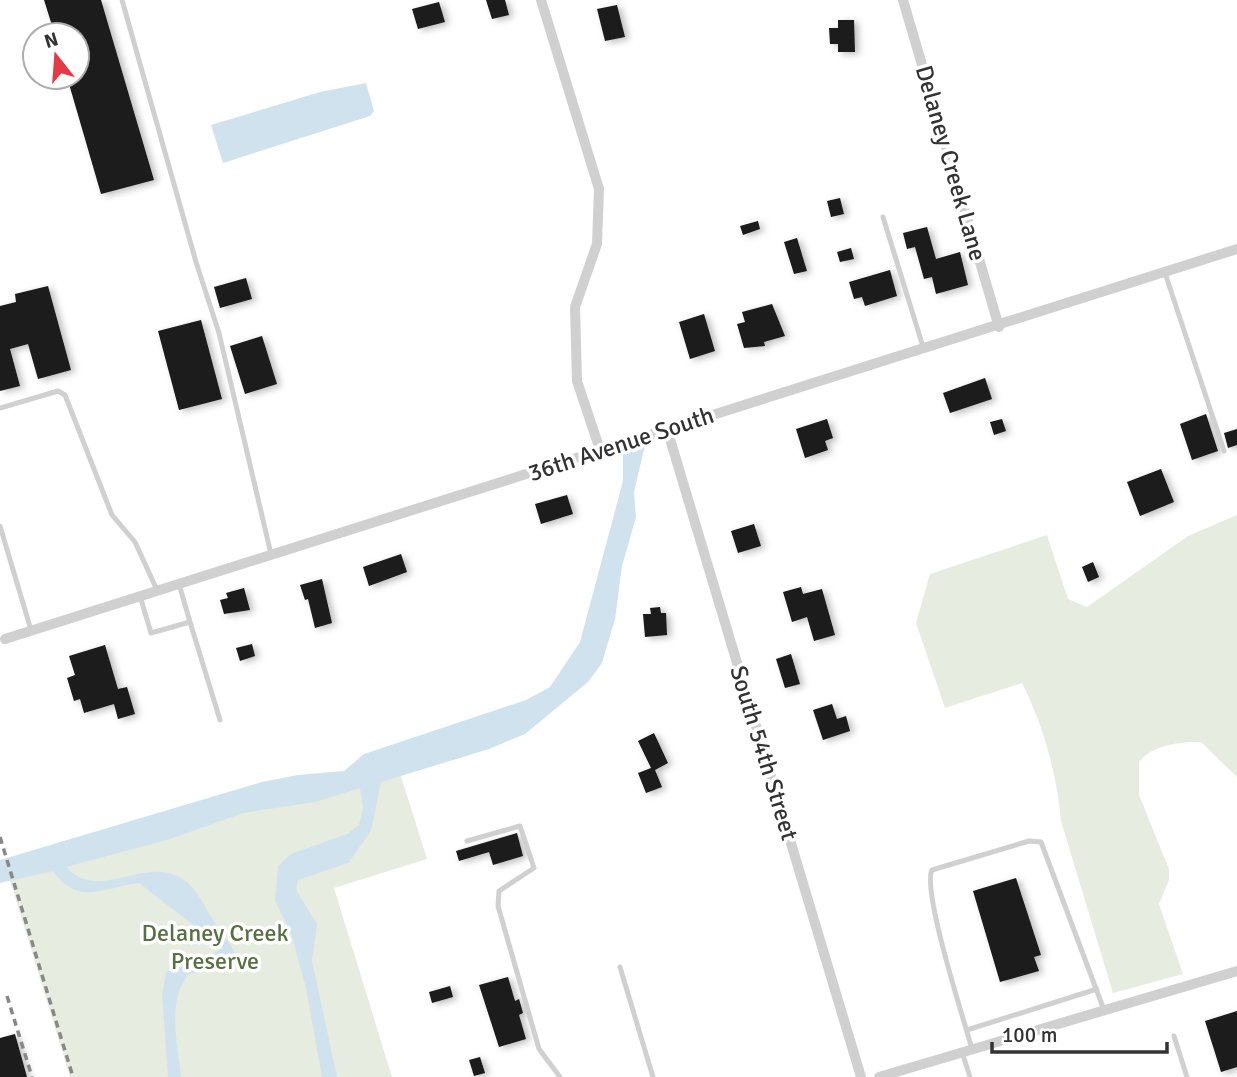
<svg xmlns="http://www.w3.org/2000/svg" width="1237" height="1077" font-family="Signika,sans-serif">
  <style>
    .green { fill: #e6ecdf }
    .water { fill: #cfe2ee }
    .building { fill: #1a1a1a; filter: url(#shadow) }
    .lines { fill: none; stroke-linecap: round; stroke-linejoin: round }
    .service { stroke: #d0d0d0; stroke-width: 5 }
    .minor { stroke: #d0d0d0; stroke-width: 10 }
    .rail { stroke: #888; stroke-width: 3.5; stroke-dasharray: 7 5; stroke-linecap: butt }
    .labels { text-anchor: middle; dominant-baseline: central; stroke-width: 7; stroke-linejoin: round; paint-order: stroke }
    .street-label { font-size: 24px; fill: #333; stroke: #fff }
    .park-label { font-size: 24px; fill: #56703f; stroke: #fff }
  </style>
  <defs>
    <filter id="shadow"><feDropShadow dx="4" dy="2" stdDeviation="3.5" flood-color="#0004"/></filter>
  </defs>
  <rect width="100%" height="100%" fill="#fff"/>
  <g class="green">
    <path d="M1237,515V777L1201,742C1181,742 1153,744 1139,762V795L1169,869V880L1159,904L1183,974L1113,993L1061,821C1057,775 1043,724 1022,683L945,708L916,623L930,574L1047,535L1068,599L1087,607L1188,536Z"/>
    <polygon points="395,757 427,859 334,888 392,1077 70,1077 8,874"/>
  </g>
  <g class="water">
    <polygon points="366,83 374,111 370,116 223,163 211,125 320,92"/>
    <path d="M646,441L634,492L636,517L622,566L615,619L602,663L588,682L525,734L489,749L381,782L371,831L348,863L298,880L296,890L317,924L312,961L337,1077H322L306,988L290,930L275,901L278,866L291,854L347,834L359,825L363,808L360,788L315,802L243,813L170,839L66,867C99,904 146,853 184,880C197,889 205,907 213,920C222,935 233,945 239,961H228L215,970L189,974C166,1001 178,1044 181,1077H168L162,994L166,972L205,958L223,948L205,939L196,927L139,883C105,887 78,907 53,871L0,883V860L262,782L298,775L344,771L364,754L526,700L550,687L580,642L623,481V447Z"/>
  </g>
  <g class="building">
    <polygon points="44,0 101,0 154,180 101,194 67,77 77,77 77,35 55,35"/>
    <polygon points="486,0 505,0 509,15 492,19"/>
    <polygon points="439,2 445,22 418,29 412,9"/>
    <polygon points="617,5 625,37 605,41 597,9"/>
    <polygon points="838,20 854,20 855,52 838,52 838,44 830,44 829,28 838,28"/>
    <polygon points="840,198 844,214 831,217 827,201"/>
    <polygon points="758,221 760,229 743,235 740,226"/>
    <polygon points="927,227 936,259 960,252 968,285 936,294 932,277 924,279 915,247 907,249 903,233"/>
    <polygon points="797,238 807,271 794,274 784,242"/>
    <polygon points="851,248 854,259 840,262 837,252"/>
    <polygon points="890,270 897,296 865,306 862,297 854,299 849,282"/>
    <polygon points="246,278 252,299 220,308 214,287"/>
    <polygon points="48,286 71,370 38,379 28,344 10,349 20,386 0,391 0,306 16,302 15,294"/>
    <polygon points="772,304 785,336 764,342 765,346 744,348 737,324 745,322 742,312"/>
    <polygon points="704,314 715,351 690,359 679,322"/>
    <polygon points="201,320 222,399 179,410 158,331"/>
    <polygon points="262,336 277,384 245,394 230,346"/>
    <polygon points="985,378 992,399 950,413 943,393"/>
    <polygon points="1206,414 1218,451 1192,460 1180,424"/>
    <polygon points="827,419 833,438 825,441 828,450 805,458 796,429"/>
    <polygon points="1002,419 1006,431 994,435 990,422"/>
    <polygon points="1237,429 1237,445 1228,448 1224,433"/>
    <polygon points="1161,469 1174,502 1140,516 1127,482"/>
    <polygon points="567,495 573,514 541,524 535,504"/>
    <polygon points="754,524 761,546 738,553 731,531"/>
    <polygon points="401,554 407,572 369,586 363,567"/>
    <polygon points="1093,562 1099,577 1088,582 1082,567"/>
    <polygon points="322,579 332,623 315,628 308,599 305,600 300,585"/>
    <polygon points="801,587 803,594 822,589 835,635 814,641 807,617 792,622 783,592"/>
    <polygon points="244,588 250,610 224,614 220,600 228,598 226,593"/>
    <polygon points="660,607 661,613 666,613 667,635 645,637 643,614 651,614 650,608"/>
    <polygon points="252,644 255,656 240,661 236,648"/>
    <polygon points="105,645 118,689 127,687 135,714 118,719 114,704 84,713 80,699 74,701 67,678 75,675 69,656"/>
    <polygon points="791,654 800,684 785,688 776,659"/>
    <polygon points="832,704 837,719 846,716 850,731 823,740 813,710"/>
    <polygon points="654,733 668,763 655,770 662,787 646,793 638,773 651,768 638,741"/>
    <polygon points="517,833 523,856 493,865 489,852 459,861 456,851"/>
    <polygon points="1016,878 1041,955 1034,957 1039,971 1000,982 973,891"/>
    <polygon points="508,977 515,1001 519,999 523,1013 519,1015 526,1039 499,1047 479,985"/>
    <polygon points="450,986 453,997 432,1003 429,992"/>
    <polygon points="1237,1011 1237,1067 1221,1072 1205,1021"/>
    <polygon points="15,1034 27,1077 0,1077 0,1038"/>
    <polygon points="480,1057 485,1073 474,1076 469,1060"/>
  </g>
  <g class="lines">
    <g class="service">
      <polyline points="122,0 196,262 219,333 271,554"/>
      <polyline points="883,217 924,350"/>
      <polyline points="1165,273 1224,451"/>
      <polyline points="0,408 58,391 65,395 112,515 135,542 157,590"/>
      <polyline points="0,526 31,630"/>
      <polyline points="140,596 151,633 190,622 179,584"/>
      <polyline points="190,622 220,720"/>
      <polyline points="467,841 520,826 534,868 499,891 498,906 539,1049 560,1077"/>
      <polyline points="620,967 653,1077"/>
      <polyline points="967,1030 1097,989"/>
      <polyline points="1174,1036 1187,1077"/>
      <path d="M972,1049C964,1020 922,891 932,870L1029,841L1041,842L1104,1010"/>
      <polyline points="962,1052 970,1077"/>
    </g>
    <g class="minor">
      <polyline points="541,0 599,189 597,244 575,307 577,381 600,450"/>
      <polyline points="903,0 999,327"/>
      <polyline points="667,429 861,1077"/>
      <polyline points="5,639 1237,249"/>
      <polyline points="879,1077 1237,971"/>
    </g>
    <g class="rail">
      <polyline points="0,837 73,1077"/>
      <polyline points="7,996 32,1077"/>
    </g>
  </g>
  <g class="labels">
    <g class="street-label">
      <text transform="translate(951 163) rotate(74)">Delaney Creek Lane</text>
      <text transform="translate(621 444) rotate(-18)">36th Avenue South</text>
      <text transform="translate(764 753) rotate(73)">South 54th Street</text>
    </g>
    <g class="park-label">
      <text x="215" y="933">Delaney Creek<tspan x="215" dy="28">Preserve</tspan></text>
    </g>
  </g>
  <g transform="translate(56 56) rotate(343)"><circle r="33" fill="#ffffff" stroke="#adadad" stroke-width="2"/>
  <path d="M0-5L12 26L0 18L-12 26Z" fill="#e63946"/>
  <text y="-10" font-size="19" font-weight="bold" text-anchor="middle" fill="#333333">N</text>
  </g>
  <path d="M992 1042v10h175v-10" fill="none" stroke="#333333" stroke-width="3.5"/>
  <text x="1002" y="1042" font-size="21" fill="#333333" stroke="#ffffff" stroke-width="5" paint-order="stroke">100 m</text>
</svg>
